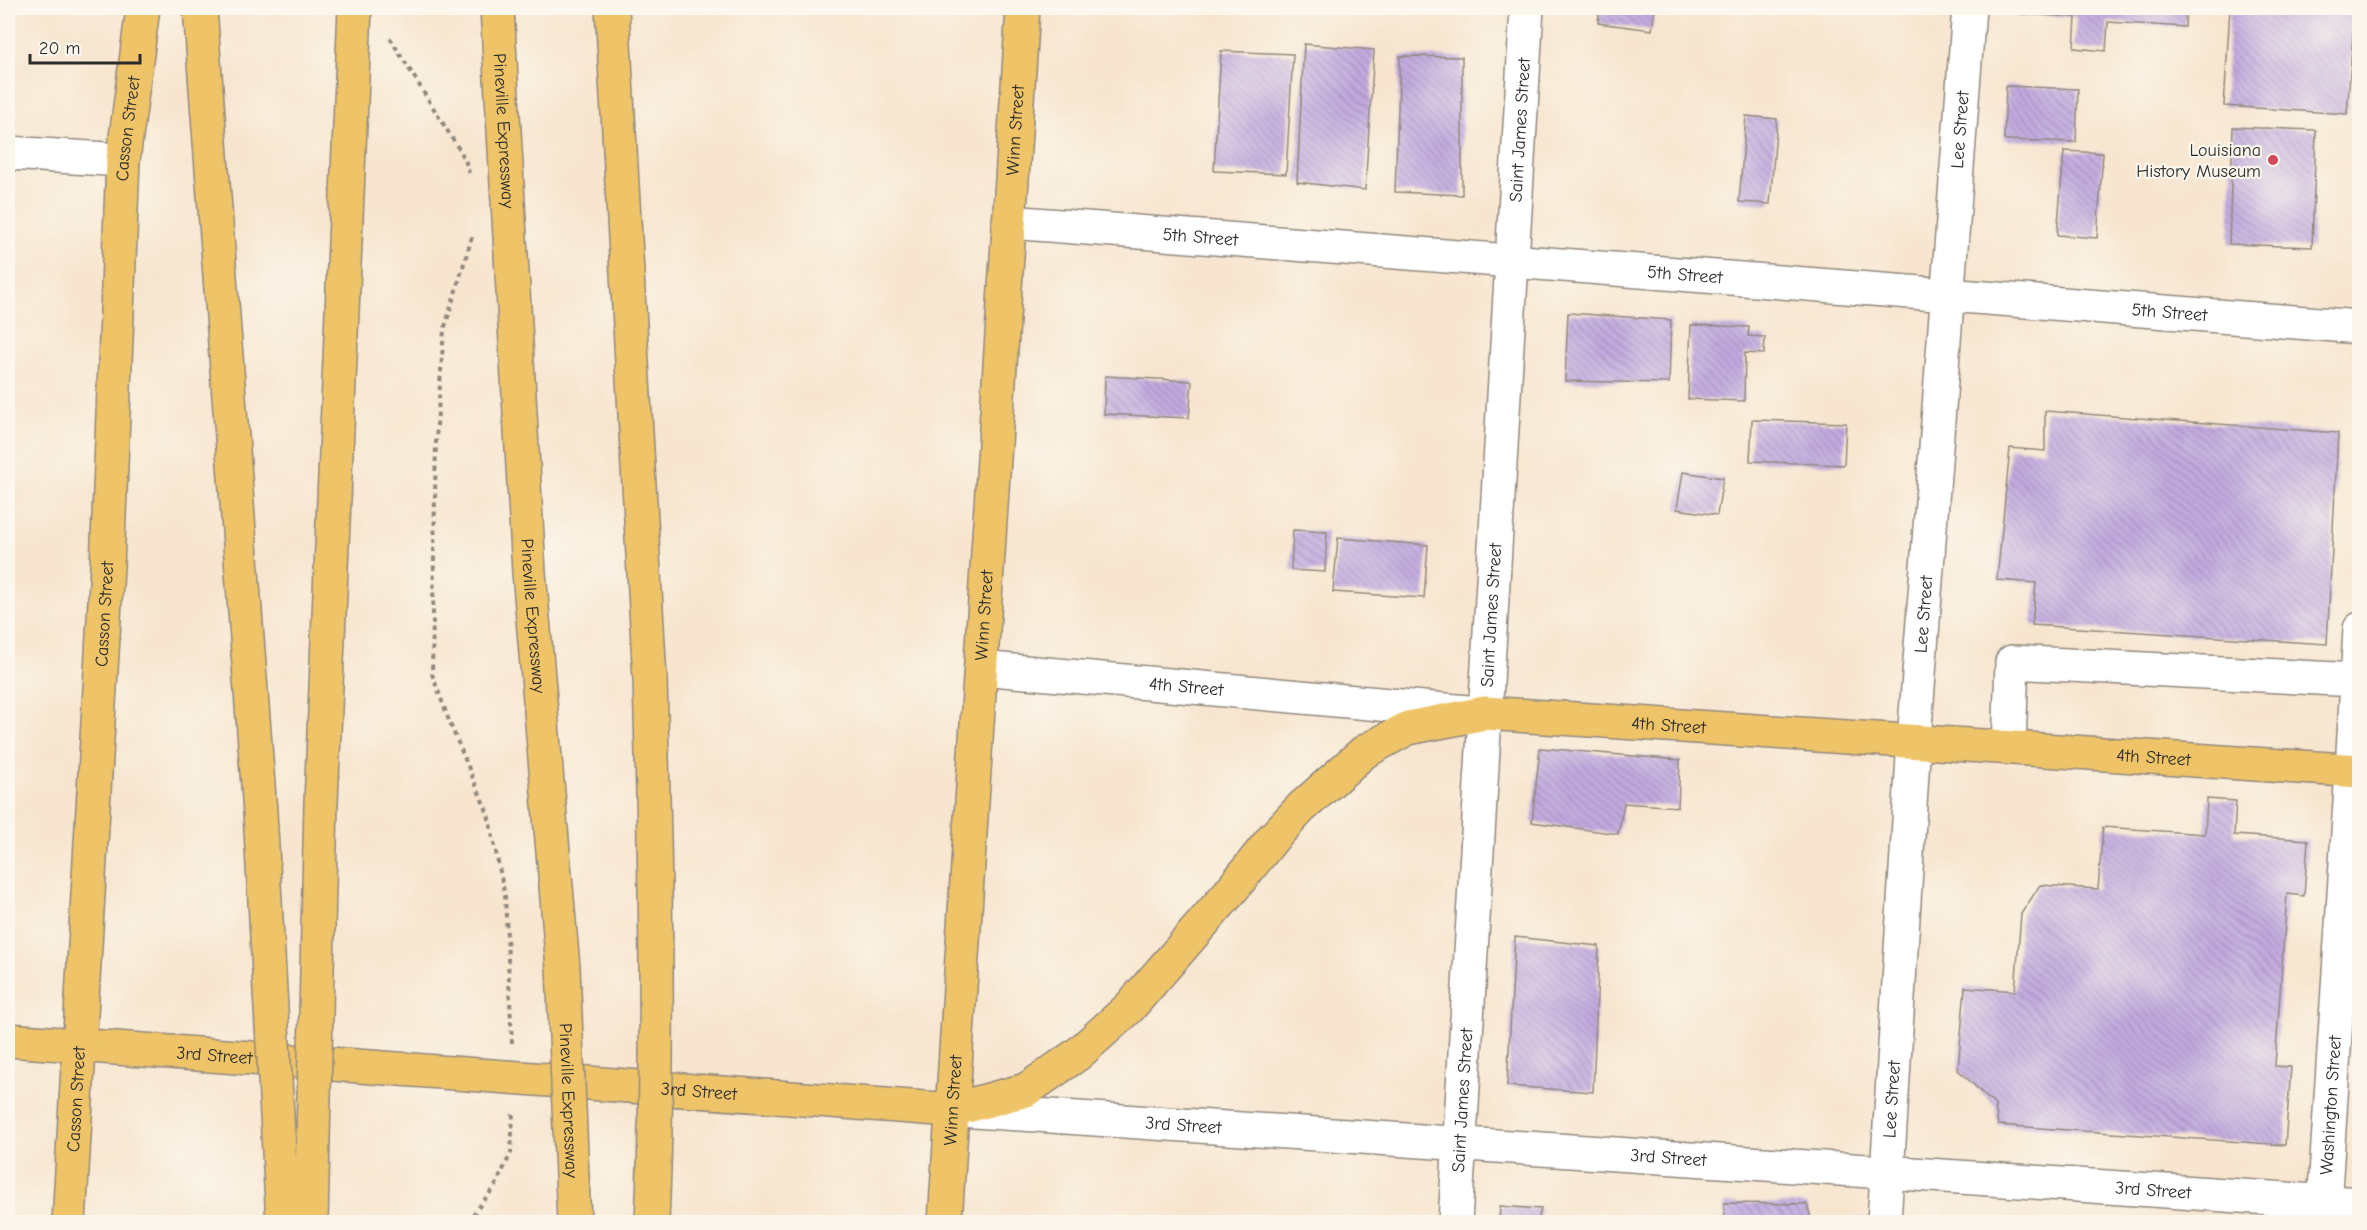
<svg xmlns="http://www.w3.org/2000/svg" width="2367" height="1230" font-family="'Comic Neue',sans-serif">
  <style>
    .building { fill: url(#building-back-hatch) }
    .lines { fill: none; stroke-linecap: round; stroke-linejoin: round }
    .minor-casing { stroke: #91887d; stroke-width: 36 }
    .major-casing { stroke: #91887d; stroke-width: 36 }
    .highway-casing { stroke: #91887d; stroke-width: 36 }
    .path { stroke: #91887d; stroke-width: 4; stroke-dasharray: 4.5 4.5; stroke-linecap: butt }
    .minor { stroke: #fff; stroke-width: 33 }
    .major { stroke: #efc469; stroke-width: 33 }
    .highway { stroke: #efc469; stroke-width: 33 }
    .highway-bridge-casing { stroke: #91887d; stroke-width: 36; stroke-linecap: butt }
    .highway-bridge { stroke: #efc469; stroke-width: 33 }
    .poi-dot { fill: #d1495b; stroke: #fbf7ec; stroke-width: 2 }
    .labels { text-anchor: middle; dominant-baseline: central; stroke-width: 4.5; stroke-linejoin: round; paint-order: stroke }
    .street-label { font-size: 18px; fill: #2b2b2b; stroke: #fbf7ec }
    .poi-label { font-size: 18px; fill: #2b2b2b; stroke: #fbf7ec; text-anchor: end }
  </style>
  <defs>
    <pattern id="building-back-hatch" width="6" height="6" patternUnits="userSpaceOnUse" patternTransform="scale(1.5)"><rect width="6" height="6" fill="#c2aae0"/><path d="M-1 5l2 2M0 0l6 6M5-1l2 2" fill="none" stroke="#9e8bb6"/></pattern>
  </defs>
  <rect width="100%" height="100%" fill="#fbf7ec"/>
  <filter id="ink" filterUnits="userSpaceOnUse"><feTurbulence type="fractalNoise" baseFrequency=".0167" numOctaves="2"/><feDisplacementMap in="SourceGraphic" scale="12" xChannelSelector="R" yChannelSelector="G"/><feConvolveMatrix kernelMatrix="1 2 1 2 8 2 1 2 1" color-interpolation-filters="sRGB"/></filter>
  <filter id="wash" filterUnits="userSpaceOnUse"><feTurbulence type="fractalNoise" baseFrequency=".008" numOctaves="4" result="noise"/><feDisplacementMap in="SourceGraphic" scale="24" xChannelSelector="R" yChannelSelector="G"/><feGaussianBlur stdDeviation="1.35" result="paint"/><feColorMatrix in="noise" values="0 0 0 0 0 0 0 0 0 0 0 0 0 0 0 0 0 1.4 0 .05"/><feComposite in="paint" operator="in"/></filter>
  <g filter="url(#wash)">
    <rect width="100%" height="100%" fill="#f7e5cf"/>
    <g id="blocks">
      <g class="building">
        <polygon points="1600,8 1655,8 1652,30 1598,23"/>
        <polygon points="2020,8 2186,8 2185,27 2108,22 2106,51 2074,48 2076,17 2019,14"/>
        <polygon points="2230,8 2355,8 2347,114 2224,106"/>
        <polygon points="1304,44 1374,50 1365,190 1297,182"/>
        <polygon points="1221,51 1293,54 1286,174 1214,171"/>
        <polygon points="1400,56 1462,57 1462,195 1395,192"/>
        <polygon points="2006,86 2078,89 2076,142 2004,140"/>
        <polygon points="1746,116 1777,119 1770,204 1739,202"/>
        <polygon points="2233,127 2316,130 2312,247 2229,244"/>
        <polygon points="2064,151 2103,153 2097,238 2057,235"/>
        <polygon points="1568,313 1671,320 1669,383 1565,381"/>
        <polygon points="1691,325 1749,327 1748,336 1765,337 1764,354 1745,353 1744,401 1688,399"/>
        <polygon points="1105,376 1192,381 1189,418 1104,414"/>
        <polygon points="2045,411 2338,433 2327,644 2032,625 2036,583 1997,580 2010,448 2045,451"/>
        <polygon points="1752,420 1846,423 1844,465 1750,461"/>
        <polygon points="1683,472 1723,478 1717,515 1677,509"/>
        <polygon points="1293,530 1327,532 1325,572 1291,570"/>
        <polygon points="1338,538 1428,545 1424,598 1333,592"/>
        <polygon points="1540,748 1680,760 1678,807 1624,803 1618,834 1532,822"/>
        <polygon points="2207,799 2236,801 2234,835 2308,840 2304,896 2287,894 2275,1066 2291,1067 2285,1145 1998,1125 1995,1105 1958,1070 1965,987 2015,991 2021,914 2040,885 2098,889 2103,827 2205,834"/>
        <polygon points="1515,937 1599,946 1593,1092 1507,1086"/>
        <polygon points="1724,1203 1807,1204 1812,1222 1725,1222"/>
        <polygon points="1500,1206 1541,1209 1538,1222 1499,1222"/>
      </g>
    </g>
  </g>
  <g filter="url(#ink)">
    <use href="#blocks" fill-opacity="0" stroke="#91887d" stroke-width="1.5"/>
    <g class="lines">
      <g class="minor-casing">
        <g id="minor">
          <polyline points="8,153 123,160"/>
          <path id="s1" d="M1009,222L2360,327"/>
          <path id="s2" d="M981,668L1468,712"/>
          <polyline points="2009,747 2012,662 2356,680"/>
          <path id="s3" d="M960,1110L2360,1204"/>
          <path id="s4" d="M1455,1222L1527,8"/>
          <path id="s5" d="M1884,1222L1914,741L1969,8"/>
          <path id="s6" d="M2323,1222L2352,770L2360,629"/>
        </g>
      </g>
      <g class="major-casing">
        <g id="major">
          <path id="s7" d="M8,1040L952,1110L1026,1090L1078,1054L1129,1008L1229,893L1273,838L1302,807L1364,752L1408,728L1485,713L2360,771"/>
          <path id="s8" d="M69,1222L107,567L123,160L143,8"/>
          <path id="s9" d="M945,1222L1023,8"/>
        </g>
      </g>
      <g class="highway-casing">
        <g id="highway">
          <polyline points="200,8 260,812"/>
          <polyline points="612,8 650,679"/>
        </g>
      </g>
      <g class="path">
        <polyline points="390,38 465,159 469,173"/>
        <polyline points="472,237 444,330 436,439 432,674 451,726 488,814 505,896 512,1043"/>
        <polyline points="467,1222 496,1185 511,1153 513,1113"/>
      </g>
      <use href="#minor" class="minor"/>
      <use href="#major" class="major"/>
      <use href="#highway" class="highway"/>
      <g class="highway-bridge-casing">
        <g id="highway-bridge">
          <path id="s10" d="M497,8L529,572L563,968L574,1222"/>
          <path d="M650,679C655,860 660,1041 652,1222"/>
          <polyline points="260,812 283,1222"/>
          <polyline points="311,1222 321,803 355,8"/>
        </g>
      </g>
      <use href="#highway-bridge" class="highway-bridge"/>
    </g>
  </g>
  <circle class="poi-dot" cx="2273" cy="160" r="6"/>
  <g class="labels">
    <g class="street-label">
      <text stroke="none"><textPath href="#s8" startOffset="1095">Casson Street</textPath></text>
      <text stroke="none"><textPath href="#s10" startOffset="123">Pineville Expressway</textPath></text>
      <text stroke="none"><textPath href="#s9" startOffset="1094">Winn Street</textPath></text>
      <text stroke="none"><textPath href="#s4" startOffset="1094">Saint James Street</textPath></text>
      <text stroke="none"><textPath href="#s5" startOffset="1095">Lee Street</textPath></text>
      <text stroke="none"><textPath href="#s1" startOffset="192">5th Street</textPath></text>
      <text stroke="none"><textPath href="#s1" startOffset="678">5th Street</textPath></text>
      <text stroke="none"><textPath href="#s1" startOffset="1164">5th Street</textPath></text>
      <text stroke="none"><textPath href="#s8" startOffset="609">Casson Street</textPath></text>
      <text stroke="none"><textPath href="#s10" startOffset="609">Pineville Expressway</textPath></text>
      <text stroke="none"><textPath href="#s9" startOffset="608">Winn Street</textPath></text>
      <text stroke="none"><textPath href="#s4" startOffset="608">Saint James Street</textPath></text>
      <text stroke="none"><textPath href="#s5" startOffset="609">Lee Street</textPath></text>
      <text stroke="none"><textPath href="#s2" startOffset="206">4th Street</textPath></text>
      <text stroke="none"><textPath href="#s7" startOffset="1816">4th Street</textPath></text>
      <text stroke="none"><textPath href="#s7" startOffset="2302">4th Street</textPath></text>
      <text stroke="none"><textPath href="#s7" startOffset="207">3rd Street</textPath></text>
      <text stroke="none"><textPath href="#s7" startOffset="693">3rd Street</textPath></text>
      <text stroke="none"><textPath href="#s8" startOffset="123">Casson Street</textPath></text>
      <text stroke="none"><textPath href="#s10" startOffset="1095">Pineville Expressway</textPath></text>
      <text stroke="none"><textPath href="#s9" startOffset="122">Winn Street</textPath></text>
      <text stroke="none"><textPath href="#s4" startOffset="122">Saint James Street</textPath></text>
      <text stroke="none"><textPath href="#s5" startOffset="123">Lee Street</textPath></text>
      <text stroke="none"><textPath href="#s6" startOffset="117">Washington Street</textPath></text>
      <text stroke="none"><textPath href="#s3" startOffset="224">3rd Street</textPath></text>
      <text stroke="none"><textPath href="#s3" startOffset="710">3rd Street</textPath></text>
      <text stroke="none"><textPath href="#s3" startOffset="1196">3rd Street</textPath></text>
    </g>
    <g class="poi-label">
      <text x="2261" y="150">Louisiana<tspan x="2261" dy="21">History Museum</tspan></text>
    </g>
  </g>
  <rect width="2367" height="1230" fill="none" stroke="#fbf7ec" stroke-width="30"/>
  <path d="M30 54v9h110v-9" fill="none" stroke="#2b2b2b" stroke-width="3"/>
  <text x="39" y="54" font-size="18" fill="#2b2b2b" stroke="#fbf7ec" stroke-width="4.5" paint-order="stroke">20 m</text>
</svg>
